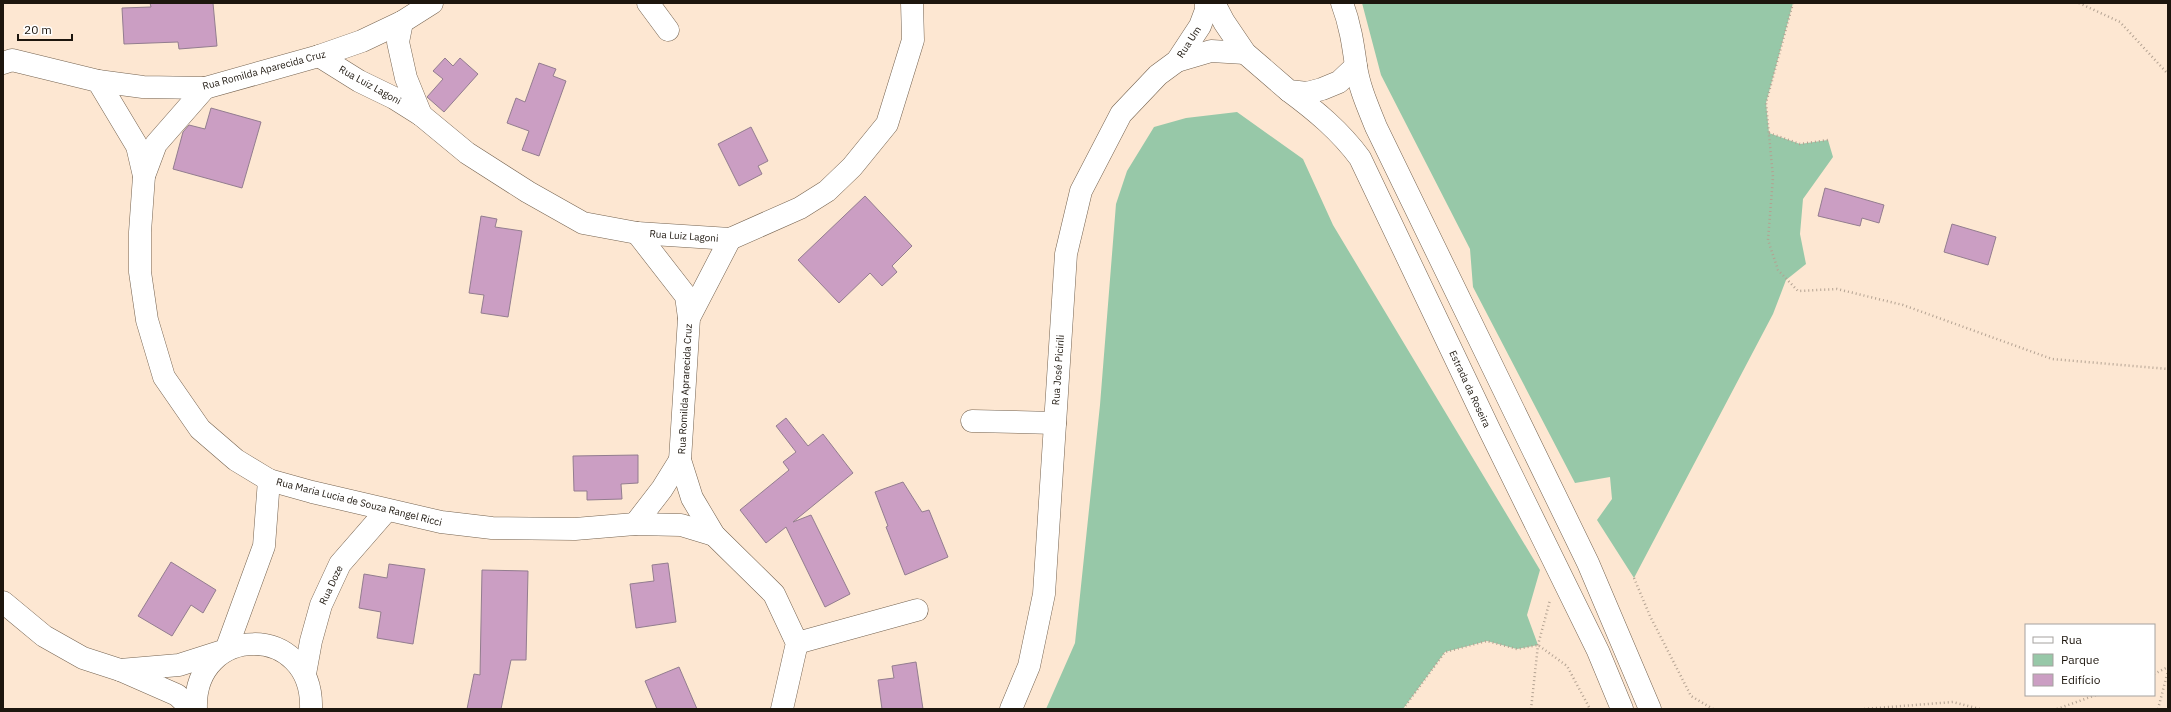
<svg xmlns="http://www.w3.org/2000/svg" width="2171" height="712" font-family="'IBM Plex Sans',sans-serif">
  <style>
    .green { fill: #97c8a8 }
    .building { fill: #cb9ec3; stroke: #937d8f }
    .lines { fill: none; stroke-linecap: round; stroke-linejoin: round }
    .minor-casing { stroke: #756350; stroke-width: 23 }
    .path { stroke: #b3a292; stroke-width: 2.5; stroke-dasharray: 1 3; stroke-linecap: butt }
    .minor { stroke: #fff; stroke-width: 22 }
    .labels { text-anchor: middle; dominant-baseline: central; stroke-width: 4; stroke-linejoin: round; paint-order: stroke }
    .street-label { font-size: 10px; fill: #1d160e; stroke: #fff }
  </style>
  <rect width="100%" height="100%" fill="#fde7d2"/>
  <g class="green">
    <polygon points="1362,3 1793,3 1766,103 1769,133 1800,144 1828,140 1833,157 1803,199 1800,234 1806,264 1786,280 1773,314 1634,578 1597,520 1612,499 1610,477 1575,483 1473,287 1470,249 1381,75"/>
    <polygon points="1237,112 1303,159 1333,225 1540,570 1527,615 1538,645 1517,649 1487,641 1445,652 1403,709 1046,709 1075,643 1100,405 1116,204 1127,171 1154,127 1186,118"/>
  </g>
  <g class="building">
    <polygon points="150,3 213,3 217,46 179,49 178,42 124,44 122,8 151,7"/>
    <polygon points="445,58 453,66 460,58 478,74 444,112 427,97 443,79 433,71"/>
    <polygon points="539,63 556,69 553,76 566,81 539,156 522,150 529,131 507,123 516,98 525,102"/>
    <polygon points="211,108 261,122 242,188 173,169 183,132 189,125 205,129"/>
    <polygon points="751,127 768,161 758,166 762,174 739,186 718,144"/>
    <polygon points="1825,188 1884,205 1879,223 1862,218 1860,226 1818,216"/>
    <polygon points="865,196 912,246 892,266 897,272 882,286 870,273 839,303 798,260"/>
    <polygon points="481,216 497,219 495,227 522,231 508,317 481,313 484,295 469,293"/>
    <polygon points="1952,224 1996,237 1988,265 1944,252"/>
    <polygon points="786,418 808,446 823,434 853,473 793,522 811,515 850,594 825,607 786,527 766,543 740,510 789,470 783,462 796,452 776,426"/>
    <polygon points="638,455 638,483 621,484 622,499 587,500 587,491 574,491 573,456"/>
    <polygon points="903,482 922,512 929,510 948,557 905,575 886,527 888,526 875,492"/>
    <polygon points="171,562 216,590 203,613 191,605 172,636 138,616"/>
    <polygon points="668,563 676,622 636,628 630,584 654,581 652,565"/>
    <polygon points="389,564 425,569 413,644 377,638 381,612 359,608 364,574 387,578"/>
    <polygon points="482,570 528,571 526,660 511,660 501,709 467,709 474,674 480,675"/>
    <polygon points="916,662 923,709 882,709 878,680 894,678 892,666"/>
    <polygon points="679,667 697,709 657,709 645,681"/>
  </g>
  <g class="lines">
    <g class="minor-casing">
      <g id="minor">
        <polyline points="648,3 668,30"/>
        <polyline points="1214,3 1224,22 1245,53 1289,91 1307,93 1322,89 1339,82 1356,66"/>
        <path d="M1342,3C1350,24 1353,44 1356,66C1359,87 1368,107 1376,127L1588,563L1650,709"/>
        <polyline points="402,22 398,42 406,78 421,115"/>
        <polyline points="319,56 359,81 394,98 421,115 467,153 528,192 583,223 637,233 730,239 800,208 827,191 852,167 887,124 913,40 912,3"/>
        <polyline points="1177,61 1211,51 1245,53"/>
        <polyline points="3,63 12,60 98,81 143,87 205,88 319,56 362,41 402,22 432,3"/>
        <polyline points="98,81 137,146 144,176"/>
        <polyline points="205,88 156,144 144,176 140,232 140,272 147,320 164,377 200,429 236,460 269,480 312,492 441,522 492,528 575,529 635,524 681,525 714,535"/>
        <path d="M1289,91C1316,111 1340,131 1360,158L1490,431L1598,651L1622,709"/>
        <polyline points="637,233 686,296 689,318"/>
        <polyline points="730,239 689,318 680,460 692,498 714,535 774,594 797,643 782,709"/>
        <polyline points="972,421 1055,423"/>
        <polyline points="635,524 662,489 680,460"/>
        <polyline points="3,602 44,636 83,658 120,670"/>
        <polyline points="797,643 917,610"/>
        <polyline points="305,674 311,641 321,605 340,564 387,510"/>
        <polyline points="192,709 177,695 120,670 179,665 226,650 264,546 269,480"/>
        <path d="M196,709C193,623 314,622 311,709"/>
        <polyline points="1011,709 1029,666 1044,594 1066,254 1081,191 1121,114 1158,75 1177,61 1200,26 1206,10 1206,3"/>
      </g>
    </g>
    <g class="path">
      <polyline points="1793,3 1766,103 1773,177 1768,240 1778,270 1798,291 1837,289 1903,305 2052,359 2168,369"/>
      <polyline points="2079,3 2120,22 2168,74"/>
      <polyline points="1769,133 1800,144 1828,140"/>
      <polyline points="1634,578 1650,616 1691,696 1713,709"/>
      <polyline points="2154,674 2168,667"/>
      <polyline points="1403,709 1445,652 1487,641 1517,649 1538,645 1567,666 1590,709"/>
      <polyline points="1531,709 1538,645 1550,600"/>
      <polyline points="1864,709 1953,702 1980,709"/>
      <polyline points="2057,709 2096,695"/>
      <polyline points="2158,709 2168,671"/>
    </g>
    <use href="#minor" class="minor"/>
  </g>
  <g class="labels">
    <g class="street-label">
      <text transform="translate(1189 42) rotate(-57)">Rua Um</text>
      <text transform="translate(264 70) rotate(-15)">Rua Romilda Aparecida Cruz</text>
      <text transform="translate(370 85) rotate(29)">Rua Luiz Lagoni</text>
      <text transform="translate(684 236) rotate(4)">Rua Luiz Lagoni</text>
      <text transform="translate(1058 370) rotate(-86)">Rua José Picirili</text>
      <text transform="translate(685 389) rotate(-87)">Rua Romilda Aprarecida Cruz</text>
      <text transform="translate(1470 389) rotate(65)">Estrada da Roseira</text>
      <text transform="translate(359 502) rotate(14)">Rua Maria Lucia de Souza Rangel Ricci</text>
      <text transform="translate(331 585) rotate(-65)">Rua Doze</text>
    </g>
  </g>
  <rect width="2171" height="712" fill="none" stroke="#1d160e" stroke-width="8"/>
  <rect x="2025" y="624" width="130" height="72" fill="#ffffff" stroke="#a5a29f"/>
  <rect x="2033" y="637" width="20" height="6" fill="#ffffff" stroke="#a5a29f"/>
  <text x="2061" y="644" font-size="12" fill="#1d160e">Rua</text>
  <rect x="2033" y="654" width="20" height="12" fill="#97c8a8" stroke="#a5a29f"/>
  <text x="2061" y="664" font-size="12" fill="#1d160e">Parque</text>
  <rect x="2033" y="674" width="20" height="12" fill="#cb9ec3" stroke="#a5a29f"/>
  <text x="2061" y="684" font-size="12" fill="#1d160e">Edifício</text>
  <path d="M18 34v6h54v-6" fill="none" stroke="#1d160e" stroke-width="2"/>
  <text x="24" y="34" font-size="12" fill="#1d160e" stroke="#ffffff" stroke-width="3" paint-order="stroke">20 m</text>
</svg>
